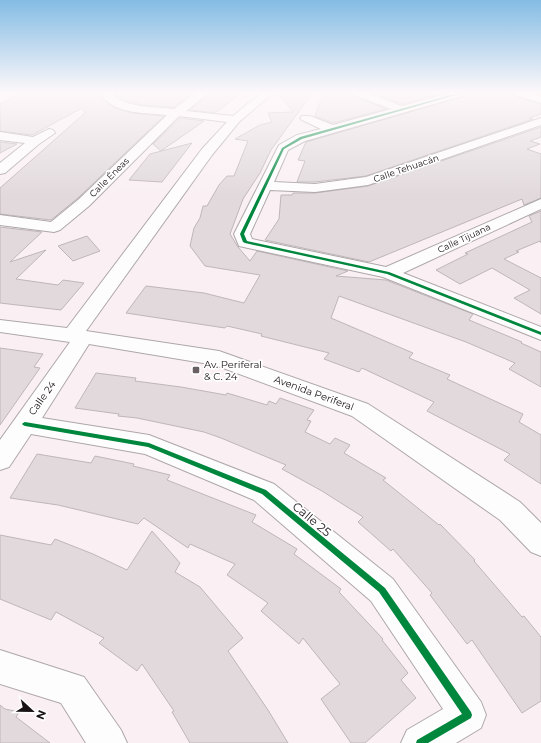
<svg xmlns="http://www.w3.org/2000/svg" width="541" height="743" font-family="Montserrat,sans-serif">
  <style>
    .building { fill: #e1d9dc; stroke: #beb6b8 }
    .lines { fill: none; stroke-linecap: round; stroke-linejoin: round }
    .minor-casing { stroke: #aea7a9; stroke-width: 2 }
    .minor { fill: #fefdfd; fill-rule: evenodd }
    .cycleway-casing { stroke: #fff; stroke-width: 3 }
    .cycleway { fill: #00873e; fill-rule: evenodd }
    .poi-dot { fill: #686063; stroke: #fff; stroke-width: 1.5 }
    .labels { text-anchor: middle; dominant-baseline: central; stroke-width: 3.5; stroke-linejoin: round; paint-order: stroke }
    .far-street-label { font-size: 9px; fill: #191315; stroke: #fff }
    .poi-label { font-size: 10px; fill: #191315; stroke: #fff; text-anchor: start }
    .street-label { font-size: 10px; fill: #191315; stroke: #fff }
    .near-street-label { font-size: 12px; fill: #191315; stroke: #fff }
  </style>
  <rect width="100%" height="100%" fill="#faf0f3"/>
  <g class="building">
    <polygon points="24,92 104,92 102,98 115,108 132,113 164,116 78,198 51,220 0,214 0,188 85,113 82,108 32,135 0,131 0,104"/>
    <polygon points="118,92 194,92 174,107 143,105 128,101 116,96"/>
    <polygon points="211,92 243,92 215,113 190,110"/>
    <polygon points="277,92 313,92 271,150 260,173 243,199 230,234 238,247 250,261 257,251 348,271 336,276 386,280 473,314 469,320 522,342 521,343 541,352 541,387 509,369 515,363 466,342 339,296 331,318 413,353 409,358 450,375 447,379 523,414 519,422 541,435 541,484 504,460 510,454 427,411 434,402 362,368 359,372 324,359 329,353 261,336 262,334 227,326 225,328 126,313 146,286 204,293 244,303 260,275 205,266 190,246 194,228 200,218 203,206 207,206 219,185 227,176 234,176 248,141 235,139 260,125 272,122 268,113 293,112"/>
    <polygon points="324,92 350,92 351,95 386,109 333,123 315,116"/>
    <polygon points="370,92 447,92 402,104"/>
    <polygon points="471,92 510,92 512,95 541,104 541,114 529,118 533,119 366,176 315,182 297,182 305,161 298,160 306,142 469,95"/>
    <polygon points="180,118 204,121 161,151 153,144"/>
    <polygon points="541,127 541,137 530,141 540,144 527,149 541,154 541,198 524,205 522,199 369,262 265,240 279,219 281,195 292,195 293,193 315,193 368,186"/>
    <polygon points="0,142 17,144 0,153"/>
    <polygon points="192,143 162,182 129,180 150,154"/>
    <polygon points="541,211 541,243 540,241 516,251 519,252 504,259 541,278 541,314 514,298 530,290 492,268 460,284 436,270 468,254 465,253 532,222 529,216"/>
    <polygon points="0,227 42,232 10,262 46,250 16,279 58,285 63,280 84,283 61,310 0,303"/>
    <polygon points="87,236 100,251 73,261 58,246"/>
    <polygon points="0,348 43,354 34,367 40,368 0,425"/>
    <polygon points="96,373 136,378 135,381 181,387 226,395 227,393 267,405 269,401 276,404 280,398 314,410 307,420 311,421 305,432 330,444 335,438 350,445 344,453 386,478 383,480 439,525 440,524 475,560 474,561 522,617 524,616 541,637 541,701 522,713 472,640 467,644 430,595 432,593 393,549 391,551 358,522 363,517 322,491 282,469 286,465 221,438 204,432 137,418 118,416 119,414 75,408"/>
    <polygon points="37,454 91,463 95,456 134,464 133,466 170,475 167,480 256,515 252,522 297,549 294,554 341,589 339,592 383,639 382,640 408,673 401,680 416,698 365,743 351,743 321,699 340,684 303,638 299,644 261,611 268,603 227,575 235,564 190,544 188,548 144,518 138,524 58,505 10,498"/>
    <polygon points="152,531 180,563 175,572 200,587 243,638 228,651 268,710 288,743 190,743 172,712 174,711 142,664 137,671 99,643 104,638 56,612 51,620 0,599 0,535 51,545 55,539 93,554 127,570"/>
    <polygon points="0,705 5,709 19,712 16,717 50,743 0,743"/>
  </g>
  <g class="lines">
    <g class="minor-casing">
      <g id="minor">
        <path d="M106,92H117L114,96C130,108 155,107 174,109L197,92H210L186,111L233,116L262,92H274L239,122L212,155L86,331L219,351L368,404L520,502L541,523V556L531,552L500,520L352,416L215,365L89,344L42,418L149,435L274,484L393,579L481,702L486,715L481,728L456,743H401L407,730L443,709L371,601L254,500L145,454L31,434L9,467L0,470V440L70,342L0,332V320L67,328L202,149L227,122L179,116L89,206L60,230L54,232L0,225V215L51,222L79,199L167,115C147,113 116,114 103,97Z"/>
        <polygon points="351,92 366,92 402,106 453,92 470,92 469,94 305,141 288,150 274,182 315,184 366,177 541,118 541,125 368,185 315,192 270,190 250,234 252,239 386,267 541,199 541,209 403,273 541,327 541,340 383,277 239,246 234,234 279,145 297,135 321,129 302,120 300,118 302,116 310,116 333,125 391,109 352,94"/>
        <polygon points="511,92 527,92 541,97 541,103 512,94"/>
        <polygon points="49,129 53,130 55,133 39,144 5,173 0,174 0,163 25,143 0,140 0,132 33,137"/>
        <polygon points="0,650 84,677 121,730 127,743 86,743 61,703 0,684"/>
      </g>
    </g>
    <use href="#minor" class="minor"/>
    <g class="cycleway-casing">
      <g id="cycleway">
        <polygon points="462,92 466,92 302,139 284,149 244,234 247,241 389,272 541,332 541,335 387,274 245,243 243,242 240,234 282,148 300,137"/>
        <polygon points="25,422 149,443 266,490 385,588 471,712 472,715 471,718 428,743 416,743 417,740 462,714 379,592 262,494 148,447 25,426 23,425 22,424 23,423"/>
      </g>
    </g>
    <use href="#cycleway" class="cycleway"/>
  </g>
  <linearGradient id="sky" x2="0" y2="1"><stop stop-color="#84bce4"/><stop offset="0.47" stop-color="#fdf8fa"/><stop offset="1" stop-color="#fdf8fa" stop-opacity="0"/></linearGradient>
  <rect width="541" height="196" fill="url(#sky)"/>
  <rect class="poi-dot" x="192" y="366" width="8" height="8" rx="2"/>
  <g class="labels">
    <g class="far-street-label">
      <text transform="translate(406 168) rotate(-19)">Calle Tehuacán</text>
      <text transform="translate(109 177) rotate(-45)">Calle Éneas</text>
      <text transform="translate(464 238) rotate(-25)">Calle Tijuana</text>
    </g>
    <g class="poi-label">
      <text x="204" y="364">Av. Periferal<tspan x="204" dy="12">&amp; C. 24</tspan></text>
    </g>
    <g class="street-label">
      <text transform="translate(314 393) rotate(20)">Avenida Periferal</text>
      <text transform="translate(42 398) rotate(-55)">Calle 24</text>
    </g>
    <g class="near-street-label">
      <text transform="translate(312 519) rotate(40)">Calle 25</text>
    </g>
  </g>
  <g transform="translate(32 711) rotate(112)" stroke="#ffffff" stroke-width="3" paint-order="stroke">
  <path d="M0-3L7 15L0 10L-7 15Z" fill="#191315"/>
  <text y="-6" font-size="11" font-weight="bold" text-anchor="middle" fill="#191315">N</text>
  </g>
</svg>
